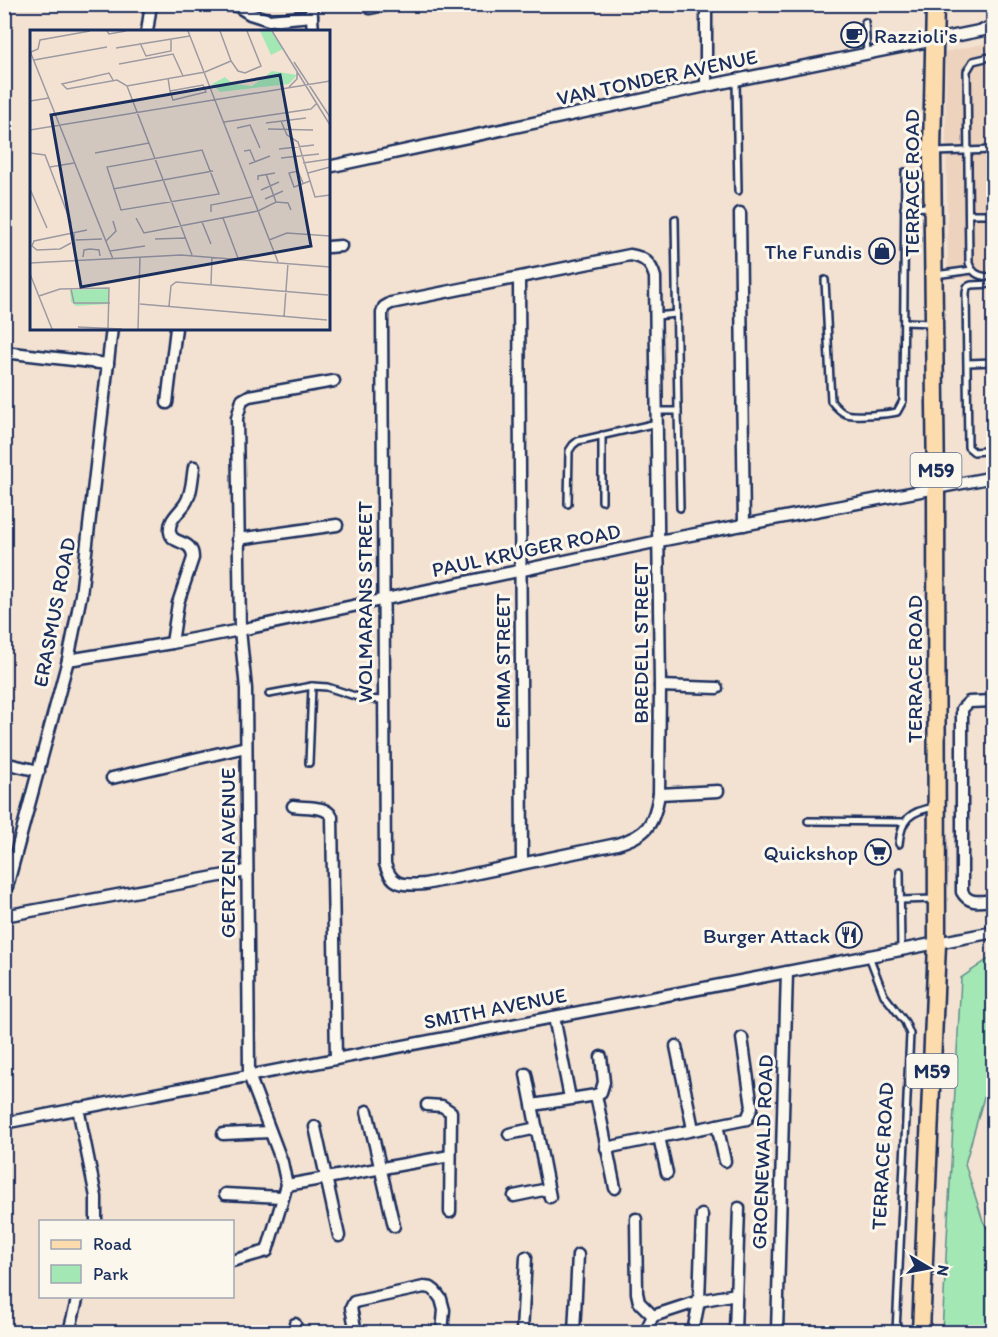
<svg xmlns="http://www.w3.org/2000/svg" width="998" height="1337" font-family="Itim,sans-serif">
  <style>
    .built { fill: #edd3be }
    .green { fill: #a3e8b4; stroke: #5f8c89; stroke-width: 1.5 }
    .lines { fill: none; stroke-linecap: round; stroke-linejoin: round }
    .service-casing { stroke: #1b2f5e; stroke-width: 10 }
    .minor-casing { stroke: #1b2f5e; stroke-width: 15 }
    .primary-casing { stroke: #1b2f5e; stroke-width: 21 }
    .service { stroke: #fbf7ec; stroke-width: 5 }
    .minor { stroke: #fbf7ec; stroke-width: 10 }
    .primary { stroke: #fcdcac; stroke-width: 16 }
    .labels { text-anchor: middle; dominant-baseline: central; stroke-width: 6; stroke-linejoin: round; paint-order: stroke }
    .shield { fill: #fbf7ec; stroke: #5e6b89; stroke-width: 1.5 }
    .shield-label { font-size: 20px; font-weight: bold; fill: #1b2f5e }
    .poi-label { font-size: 21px; fill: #1b2f5e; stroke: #fbf7ec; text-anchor: end }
    .street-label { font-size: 21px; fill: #1b2f5e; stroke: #fbf7ec }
    .inset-road { fill: none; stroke: #9d9aa3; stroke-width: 1.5 }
    .view { fill: #1b2f5e; fill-opacity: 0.15; stroke: #1b2f5e; stroke-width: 3 }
    .inset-edge { fill: none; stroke: #1b2f5e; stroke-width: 3 }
  </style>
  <rect width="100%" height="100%" fill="#f3e2d1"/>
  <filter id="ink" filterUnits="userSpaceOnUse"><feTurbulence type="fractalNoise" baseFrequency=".0167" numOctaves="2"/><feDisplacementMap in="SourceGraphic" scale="12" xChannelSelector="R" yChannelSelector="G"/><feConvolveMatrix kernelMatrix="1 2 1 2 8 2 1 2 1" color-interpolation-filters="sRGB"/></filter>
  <g filter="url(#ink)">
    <polygon class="built" points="993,42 993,278 948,278 945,52"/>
    <polygon class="green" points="993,956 993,1065 965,1164 983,1221 993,1239 993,1332 942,1332 961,978"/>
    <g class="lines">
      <g class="service-casing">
        <g id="service">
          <polyline points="865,22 867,53"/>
          <path d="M994,56L973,61L967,71L969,263C973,275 981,277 994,277"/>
          <polyline points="736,80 738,191"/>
          <polyline points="934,152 994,150"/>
          <polyline points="904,208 931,207"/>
          <polyline points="970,214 994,214"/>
          <polyline points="675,219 678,411"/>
          <polyline points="935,275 972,270"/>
          <path d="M825,280L831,401C835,406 840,412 846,414C856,417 887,414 897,412L903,401L905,172"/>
          <polyline points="994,284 971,285 967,287 966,293 968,447 974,452 994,450"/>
          <polyline points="656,316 676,314"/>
          <polyline points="904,322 932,323"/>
          <polyline points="968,363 994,362"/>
          <polyline points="657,411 678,411 680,508"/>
          <polyline points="602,435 602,501"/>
          <polyline points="568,504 569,451 573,445 578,441 657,423"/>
          <polyline points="269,694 312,686 327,687 364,699 384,700"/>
          <polyline points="309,763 312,686"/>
          <polyline points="808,821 903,822"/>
          <path d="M899,844C901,819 910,811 935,807"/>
          <polyline points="900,871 901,950"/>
          <polyline points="900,900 935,899"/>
          <polyline points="869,956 884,995 905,1022 910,1034 896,1332"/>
        </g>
      </g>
      <g class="minor-casing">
        <g id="minor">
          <polyline points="219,4 237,6 250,14 269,20 312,16"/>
          <polyline points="311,4 313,32"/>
          <polyline points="706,4 706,86"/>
          <polyline points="370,8 389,4"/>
          <polyline points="147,32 151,4"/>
          <polyline points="328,167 706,86 994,28"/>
          <polyline points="740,213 744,525"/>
          <polyline points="328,247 341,246"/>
          <path d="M630,255C644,257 651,263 655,277L660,686L659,794C654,825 647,835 617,844L425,884C404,885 392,887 385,864L382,313L384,307L391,303Z"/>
          <polyline points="519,278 522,863"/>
          <polyline points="4,352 108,364"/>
          <polyline points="167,403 176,328"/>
          <polyline points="238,539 337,525"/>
          <path d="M172,643L178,603L193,558C193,538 172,546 170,532C168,520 179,513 185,504C192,494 192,479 194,467"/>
          <polyline points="68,660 172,643 240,630 659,541 994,477"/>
          <polyline points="660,686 717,688"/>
          <path d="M994,701L969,702L962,709V892C969,905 981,901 994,900"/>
          <polyline points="4,763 39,771"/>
          <polyline points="112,778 246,747"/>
          <polyline points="659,794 718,791"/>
          <path d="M293,806C305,808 327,805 332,817L336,1059"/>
          <polyline points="4,898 68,660 81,595 112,328"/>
          <polyline points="4,916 247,871"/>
          <polyline points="554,1017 570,1098"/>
          <polyline points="676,1046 693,1129"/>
          <polyline points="526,1074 550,1197"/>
          <polyline points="596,1095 615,1188"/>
          <polyline points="427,1105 442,1106 451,1112 450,1212"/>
          <polyline points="533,1105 596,1095 601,1092 604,1082 601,1057"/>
          <polyline points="78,1108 96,1197 96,1222"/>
          <polyline points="367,1111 394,1226"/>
          <polyline points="4,1123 994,932"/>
          <polyline points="717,1125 725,1161"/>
          <polyline points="315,1127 339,1236"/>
          <polyline points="223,1134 270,1132"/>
          <polyline points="509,1134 537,1128"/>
          <polyline points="659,1137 667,1173"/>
          <polyline points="606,1148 747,1119 752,1107 742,1038"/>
          <polyline points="287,1185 450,1156"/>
          <polyline points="225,1194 282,1197"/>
          <polyline points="514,1196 548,1189"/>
          <polyline points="636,1219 637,1293 639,1302 653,1316"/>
          <polyline points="232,1261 267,1251 287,1185 282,1162 249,1075 246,689 240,630 237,418 242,400 249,396 334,381"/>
          <polyline points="295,1324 297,1332"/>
          <polyline points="69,1332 78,1296"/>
          <polyline points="356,1332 351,1308 354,1302 424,1287 431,1288 435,1291 441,1299 444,1310 442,1332"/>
          <polyline points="522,1332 526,1257"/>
          <polyline points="574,1332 578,1255"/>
          <polyline points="645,1332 653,1316 699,1301 736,1294"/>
          <polyline points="693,1332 699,1301 702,1215"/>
          <polyline points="735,1332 739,1208"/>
          <polyline points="777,1332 787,972"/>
        </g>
      </g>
      <g class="primary-casing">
        <polyline id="primary" points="921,1332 937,944 936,487 932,152 935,4"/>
      </g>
      <use href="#service" class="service"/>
      <use href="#minor" class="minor"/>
      <use href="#primary" class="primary"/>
    </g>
  </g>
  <defs>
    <g id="cafe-ring" transform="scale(1.35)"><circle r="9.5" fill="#fbf7ec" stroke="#1b2f5e" stroke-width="1.5"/><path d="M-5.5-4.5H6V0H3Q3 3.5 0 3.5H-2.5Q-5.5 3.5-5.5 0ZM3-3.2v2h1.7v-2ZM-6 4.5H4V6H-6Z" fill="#1b2f5e"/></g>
    <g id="shop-ring" transform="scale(1.35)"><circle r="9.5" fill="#fbf7ec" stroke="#1b2f5e" stroke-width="1.5"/><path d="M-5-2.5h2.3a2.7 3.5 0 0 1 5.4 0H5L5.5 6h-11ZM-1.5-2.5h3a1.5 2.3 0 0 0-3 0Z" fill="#1b2f5e"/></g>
    <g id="supermarket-ring" transform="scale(1.35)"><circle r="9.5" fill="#fbf7ec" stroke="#1b2f5e" stroke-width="1.5"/><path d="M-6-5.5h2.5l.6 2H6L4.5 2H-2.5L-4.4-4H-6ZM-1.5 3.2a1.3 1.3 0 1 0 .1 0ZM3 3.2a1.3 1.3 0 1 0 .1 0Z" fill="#1b2f5e"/></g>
    <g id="restaurant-ring" transform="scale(1.35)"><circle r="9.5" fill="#fbf7ec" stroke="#1b2f5e" stroke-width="1.5"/><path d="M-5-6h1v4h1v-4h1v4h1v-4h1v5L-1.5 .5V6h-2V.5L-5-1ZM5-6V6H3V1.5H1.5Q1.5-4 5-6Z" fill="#1b2f5e"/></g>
  </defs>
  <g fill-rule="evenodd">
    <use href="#cafe-ring" x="854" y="35"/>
    <use href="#shop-ring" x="882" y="251"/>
    <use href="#supermarket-ring" x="878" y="852"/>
    <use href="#restaurant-ring" x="849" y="935"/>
  </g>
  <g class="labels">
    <g class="shield">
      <rect x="910.5" y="453" width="51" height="34" rx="4.5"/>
      <rect x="906.5" y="1054" width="51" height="34" rx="4.5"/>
    </g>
    <g class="shield-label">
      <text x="936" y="470">M59</text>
      <text x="932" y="1071">M59</text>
    </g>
    <g class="poi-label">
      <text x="874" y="35" text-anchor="start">Razzioli's</text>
      <text x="862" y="251">The Fundis</text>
      <text x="858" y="852">Quickshop</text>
      <text x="830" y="935">Burger Attack</text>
    </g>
    <g class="street-label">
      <text transform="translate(657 77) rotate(-12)">VAN TONDER AVENUE</text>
      <text transform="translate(911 183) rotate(-90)">TERRACE ROAD</text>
      <text transform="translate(526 550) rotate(-12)">PAUL KRUGER ROAD</text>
      <text transform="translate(364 602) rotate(-90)">WOLMARANS STREET</text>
      <text transform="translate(54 612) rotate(-79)">ERASMUS ROAD</text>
      <text transform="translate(640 643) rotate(-90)">BREDELL STREET</text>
      <text transform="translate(502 661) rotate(-90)">EMMA STREET</text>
      <text transform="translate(914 669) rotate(-90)">TERRACE ROAD</text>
      <text transform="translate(227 853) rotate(-90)">GERTZEN AVENUE</text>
      <text transform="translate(495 1008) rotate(-11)">SMITH AVENUE</text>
      <text transform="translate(762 1152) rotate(-88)">GROENEWALD ROAD</text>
      <text transform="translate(882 1156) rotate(-87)">TERRACE ROAD</text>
    </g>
  </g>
  <g transform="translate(30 30)">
    <rect width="300" height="300" fill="#f3e2d1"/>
    <path d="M230,1H242L253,19L241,25ZM242,41L267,45L259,54L190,62L182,54L195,47L203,54L222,56ZM79,259V274L46,276L41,272L40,260Z" fill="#a3e8b4"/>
    <path class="inset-road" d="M77,1L79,4L96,1M158,1L248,232M190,1L201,31L208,41L215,43L231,36L217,1M242,1L300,95M110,13L116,26L141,21V10M86,18L160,6M0,21L83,229M1,22L8,19L10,10L60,1M4,30L77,17M264,32L300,87M89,34L143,24L153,46M138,48L140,61L143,70L176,62L173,55L140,61M83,50L79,43L32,54L37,59L87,50L97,56L175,42L201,31M97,56L162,225M259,57L267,49V42M0,71L19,68M251,91L257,105L268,112L285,167L300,165M194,92L281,79L286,74M236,93L276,88M207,98L220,95L230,118M238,99L283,100M0,100L300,51M249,119L284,115M172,120L189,164L91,180L77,137ZM214,121L220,120L225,132M0,123L15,125L41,193M65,123L119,113M251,128L289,124M273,133L300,129M219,134L240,126M20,137L44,133M278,143L300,137M236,144L246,172M228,150V146L245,143M273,153L268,141L259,143L264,157L280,151M0,159L17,198M83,159L183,141M231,160L249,152M235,169L253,161M181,182V175L222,167M106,188L114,203L228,181L246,172L258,173L261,180M193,188L208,228M172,192L181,214M44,203L46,230M125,209L156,208M46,210L72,209M239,210L257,203L300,206M76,211L86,201L83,191M41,213L30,219L7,220L2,216L4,211L57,200M80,221L115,216M53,227L54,220L60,219L69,220L70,226M0,233L151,225L300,237M0,244L22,299M181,254L182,227M41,259L44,273H80M9,266L30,259L79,258L78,299M110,274L297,290M139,276L141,256L146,252L298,265M254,287L258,233M48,297L92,299M108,299L110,227"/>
    <path class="view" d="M250,45L281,216L51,257L21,85Z"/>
    <rect width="300" height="300" class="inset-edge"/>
  </g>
  <rect width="998" height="1337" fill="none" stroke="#fbf7ec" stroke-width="24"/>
  <rect x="12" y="12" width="974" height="1313" fill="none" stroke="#1b2f5e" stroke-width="2" filter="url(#ink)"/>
  <rect x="39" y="1220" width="195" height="78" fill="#fbf7ec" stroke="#a1a7b3" stroke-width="1.5"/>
  <rect x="51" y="1240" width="30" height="9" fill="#fcdcac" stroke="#a1a7b3" stroke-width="1.5"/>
  <text x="93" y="1250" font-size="18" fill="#1b2f5e">Road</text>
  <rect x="51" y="1265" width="30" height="18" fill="#a3e8b4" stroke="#a1a7b3" stroke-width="1.5"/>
  <text x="93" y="1280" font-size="18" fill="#1b2f5e">Park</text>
  <g transform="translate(929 1268) rotate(100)" stroke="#fbf7ec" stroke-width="4.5" paint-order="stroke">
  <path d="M0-4.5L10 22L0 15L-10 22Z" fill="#1b2f5e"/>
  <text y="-9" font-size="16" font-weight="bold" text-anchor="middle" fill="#1b2f5e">N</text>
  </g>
</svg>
